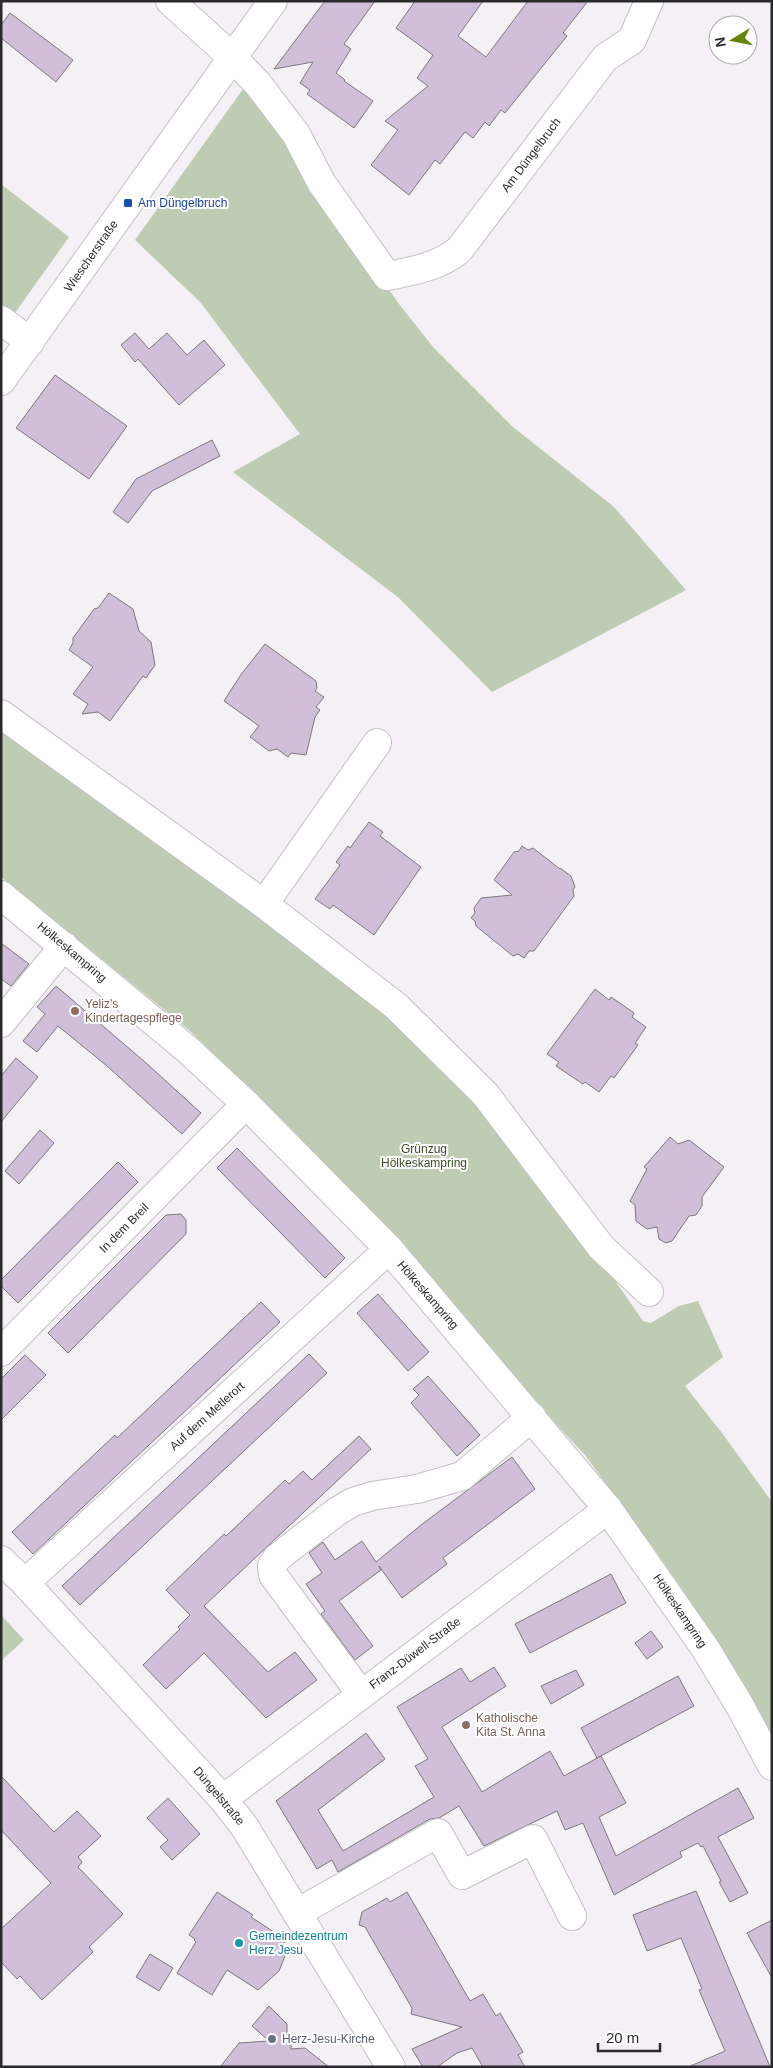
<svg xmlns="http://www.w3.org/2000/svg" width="773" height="2068" font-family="Arial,sans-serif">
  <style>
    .green { fill: #bdccb2 }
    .building { fill: #d1bed8; stroke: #7c7a7d }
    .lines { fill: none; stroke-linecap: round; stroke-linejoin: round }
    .minor-casing { stroke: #c4c1c5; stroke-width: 30 }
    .major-casing { stroke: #c4c1c5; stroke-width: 30 }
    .minor { stroke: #fff; stroke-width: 28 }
    .major { stroke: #fff; stroke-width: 28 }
    .transit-dot { fill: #1a4fb4; stroke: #fff; stroke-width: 2 }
    .education-dot { fill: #8d6e63; stroke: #fff; stroke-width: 2 }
    .culture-dot { fill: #0f9aa8; stroke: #fff; stroke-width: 2 }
    .worship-dot { fill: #6b7280; stroke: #fff; stroke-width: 2 }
    .labels { text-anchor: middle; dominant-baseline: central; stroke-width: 4; stroke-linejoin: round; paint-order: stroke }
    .street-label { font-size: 12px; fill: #2a292b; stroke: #fff }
    .transit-label { font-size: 12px; fill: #164399; stroke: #fff; text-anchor: start }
    .education-label { font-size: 12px; fill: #785e54; stroke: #fff; text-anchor: start }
    .park-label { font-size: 12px; fill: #395026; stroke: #fff }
    .culture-label { font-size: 12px; fill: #0d838f; stroke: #fff; text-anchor: start }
    .worship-label { font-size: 12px; fill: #5b616d; stroke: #fff; text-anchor: start }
  </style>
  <rect width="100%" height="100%" fill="#f4f0f5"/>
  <g class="green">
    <polygon points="243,89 249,91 399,304 434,348 513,427 614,507 686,590 492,692 399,598 233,472 300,434 200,302 135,240"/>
    <polygon points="1,184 69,237 10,320 1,314"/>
    <polygon points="1,727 284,931 430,1050 555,1194 643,1321 651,1323 679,1306 698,1301 723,1357 685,1386 722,1433 772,1502 772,1739 727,1660 695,1608 655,1550 585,1455 557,1425 435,1284 220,1060 190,1031 1,877"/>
    <polygon points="1,1615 24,1640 1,1661"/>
  </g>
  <g class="building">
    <polygon points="325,1 375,1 344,44 351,49 336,73 345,80 344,81 373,101 354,128 307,94 310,90 300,83 313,62 274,69"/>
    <polygon points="415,1 483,1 458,36 486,57 528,1 588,1 563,33 567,36 505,113 501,110 489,126 485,122 473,138 465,132 440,164 435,160 409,195 371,165 398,130 385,121 428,86 417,78 433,55 396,28"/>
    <polygon points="10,13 73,60 56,82 1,38 1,25"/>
    <polygon points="135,333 149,349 167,333 187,355 204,340 225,365 179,405 138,359 135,362 121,345"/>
    <polygon points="55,375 127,426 89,479 16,428"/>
    <polygon points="212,440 220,456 152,491 128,523 113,512 136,479"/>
    <polygon points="109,593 133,609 139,631 151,642 155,665 146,678 143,676 110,721 98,712 82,714 88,704 73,694 93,667 69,650 73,643 73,638 94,609 98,608"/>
    <polygon points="265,644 316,681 317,688 315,691 324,697 316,707 320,710 315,717 306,755 291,753 288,757 277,749 269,751 250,737 259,726 224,701 240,676"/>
    <polygon points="369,822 383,832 380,836 421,867 374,935 333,905 330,909 315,899 340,865 336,862 348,846 350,848"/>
    <polygon points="522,846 528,850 533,848 560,869 560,868 571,876 575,887 573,890 574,896 534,951 529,951 524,958 518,954 513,956 476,926 475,921 471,918 475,913 474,908 481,898 512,895 494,880 514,852 519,851"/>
    <polygon points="1,943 29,964 11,986 1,979"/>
    <polygon points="56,986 145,1062 201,1113 182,1134 107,1066 58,1026 37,1052 23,1041 45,1014 37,1007"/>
    <polygon points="595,989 609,1000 611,997 634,1013 632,1017 646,1027 635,1043 638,1045 614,1078 611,1076 599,1092 585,1082 583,1084 556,1066 559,1062 547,1054"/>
    <polygon points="16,1058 38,1077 1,1122 1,1076"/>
    <polygon points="40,1130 54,1143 19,1184 5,1171"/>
    <polygon points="670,1137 678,1144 689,1140 724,1167 702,1197 702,1206 696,1215 689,1216 672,1241 666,1243 659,1239 657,1227 647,1229 636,1221 635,1205 630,1201 647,1169 644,1167"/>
    <polygon points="237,1148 345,1258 325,1278 217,1168"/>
    <polygon points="118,1162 138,1182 18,1303 1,1286 1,1280"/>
    <polygon points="181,1214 186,1220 186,1234 68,1353 48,1333 166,1215"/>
    <polygon points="378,1294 429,1352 408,1371 357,1313"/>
    <polygon points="261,1302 280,1322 33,1554 12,1532 115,1435 117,1438"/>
    <polygon points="309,1354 327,1373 80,1605 62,1586"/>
    <polygon points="25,1355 46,1375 1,1420 1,1379"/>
    <polygon points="428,1376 480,1435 457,1456 411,1403 419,1395 413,1389"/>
    <polygon points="359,1436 371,1449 204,1606 268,1672 295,1652 317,1680 266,1718 204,1653 166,1689 143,1665 180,1629 178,1627 190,1615 166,1590 224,1534 226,1536 285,1480 289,1484 303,1471 312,1480"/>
    <polygon points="512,1457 535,1489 443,1558 447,1564 402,1598 379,1566 381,1570 339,1601 373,1646 355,1660 321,1614 325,1611 306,1584 322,1573 309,1553 323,1542 335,1560 362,1541 376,1562 421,1525"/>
    <polygon points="611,1574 626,1603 530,1653 515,1624"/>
    <polygon points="651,1631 663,1647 647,1659 635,1643"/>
    <polygon points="494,1667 506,1686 442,1727 482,1792 550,1751 564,1776 601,1756 626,1803 599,1817 616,1856 738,1788 754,1818 718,1837 748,1893 730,1902 719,1882 721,1881 703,1846 701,1847 698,1843 680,1852 682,1857 614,1895 583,1823 565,1830 557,1811 484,1846 459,1806 439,1818 430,1819 338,1872 332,1860 317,1869 276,1801 366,1733 385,1759 318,1810 343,1851 434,1797 415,1766 428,1759 397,1707 461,1668 470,1682"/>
    <polygon points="576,1670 584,1685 551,1704 541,1686"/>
    <polygon points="678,1676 694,1706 597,1758 581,1728"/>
    <polygon points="1,1776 54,1832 77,1811 101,1836 78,1857 82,1862 78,1867 123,1914 89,1947 93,1952 42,2000 20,1976 17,1979 1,1962 1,1929 51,1883 1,1830"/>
    <polygon points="168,1798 200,1834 172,1860 160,1847 168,1840 147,1818"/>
    <polygon points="696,1891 761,2045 770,2067 688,2067 725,2051 699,1990 702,1989 681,1938 647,1951 633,1915"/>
    <polygon points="217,1892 253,1915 251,1917 286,1940 283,1944 285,1956 279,1971 258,1990 227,1970 212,1995 177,1973 196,1942 194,1940 195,1939 189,1935"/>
    <polygon points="407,1892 470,2001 483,1994 496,2016 500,2013 523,2052 518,2055 525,2067 483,2067 472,2048 457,2053 437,2067 423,2067 412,2049 462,2027 411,2014 412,2008 365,1927 359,1925 362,1912 387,1898 390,1902"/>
    <polygon points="772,1920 772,1978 747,1933"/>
    <polygon points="150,1954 173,1968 159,1991 136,1977"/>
    <polygon points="269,2006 287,2024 287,2040 291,2040 291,2049 305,2048 329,2067 220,2067 239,2043 269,2041 252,2026"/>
  </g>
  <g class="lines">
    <g class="minor-casing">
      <g id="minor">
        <path d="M170,1L233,58L258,84L296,134L321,182L387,276C413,271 438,267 459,250L605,58L632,40L649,1"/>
        <polyline points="1,320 30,342"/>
        <polyline points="1,714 264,904 396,1006 485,1094 601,1247 649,1292"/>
        <polyline points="1,895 188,1050 246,1104 389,1249 608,1509 705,1648 740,1706 772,1766"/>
        <polyline points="264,904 377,743"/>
        <polyline points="1,1023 64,946"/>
        <polyline points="1,1352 246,1104"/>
        <polyline points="1,1560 25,1583 223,1799 244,1826 391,2067"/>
        <polyline points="25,1583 389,1249"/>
        <polyline points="361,1694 273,1575 272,1566 277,1558 336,1512 353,1502 372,1496 417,1489 462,1476 532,1417"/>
        <polyline points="223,1799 608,1509"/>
        <polyline points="297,1913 438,1833 462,1875 533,1839 572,1916"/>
      </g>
    </g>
    <g class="major-casing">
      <polyline id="major" points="1,381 273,1"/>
    </g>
    <use href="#minor" class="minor"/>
    <use href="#major" class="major"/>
  </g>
  <rect class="transit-dot" x="123" y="198" width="10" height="10" rx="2.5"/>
  <g class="education-dot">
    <circle cx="75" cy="1011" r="5"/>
    <circle cx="466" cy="1725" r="5"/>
  </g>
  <circle class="culture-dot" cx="239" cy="1943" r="5"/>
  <circle class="worship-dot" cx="272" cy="2039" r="5"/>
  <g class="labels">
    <g class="street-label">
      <text transform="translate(531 155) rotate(-53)">Am Düngelbruch</text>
      <text transform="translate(91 256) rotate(-55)">Wiescherstraße</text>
      <text transform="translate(72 952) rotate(40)">Hölkeskampring</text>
      <text transform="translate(124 1228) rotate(-45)">In dem Breil</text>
      <text transform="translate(428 1295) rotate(49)">Hölkeskampring</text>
      <text transform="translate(207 1416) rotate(-42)">Auf dem Metlerort</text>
      <text transform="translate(680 1611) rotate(56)">Hölkeskampring</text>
      <text transform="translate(415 1653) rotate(-37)">Franz-Düwell-Straße</text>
      <text transform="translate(219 1796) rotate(50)">Düngelstraße</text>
    </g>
    <g class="transit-label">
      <text x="138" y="203">Am Düngelbruch</text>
    </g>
    <g class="education-label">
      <text x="85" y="1004">Yeliz's<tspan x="85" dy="14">Kindertagespflege</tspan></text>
      <text x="476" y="1718">Katholische<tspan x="476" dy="14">Kita St. Anna</tspan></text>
    </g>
    <g class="park-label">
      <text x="424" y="1149">Grünzug<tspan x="424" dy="14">Hölkeskampring</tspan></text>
    </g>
    <g class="culture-label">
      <text x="249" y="1936">Gemeindezentrum<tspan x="249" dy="14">Herz Jesu</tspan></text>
    </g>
    <g class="worship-label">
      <text x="282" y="2039">Herz-Jesu-Kirche</text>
    </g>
  </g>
  <rect width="773" height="2068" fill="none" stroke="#2a292b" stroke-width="5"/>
  <g transform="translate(733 40) rotate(260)"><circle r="24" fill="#ffffff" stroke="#aaa9aa"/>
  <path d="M0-4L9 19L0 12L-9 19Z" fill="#638607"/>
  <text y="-8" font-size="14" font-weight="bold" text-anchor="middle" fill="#2a292b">N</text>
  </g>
  <path d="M598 2043v8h62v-8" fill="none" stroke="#2a292b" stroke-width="2.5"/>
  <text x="606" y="2043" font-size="15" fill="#2a292b" stroke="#ffffff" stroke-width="4" paint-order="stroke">20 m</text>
</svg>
